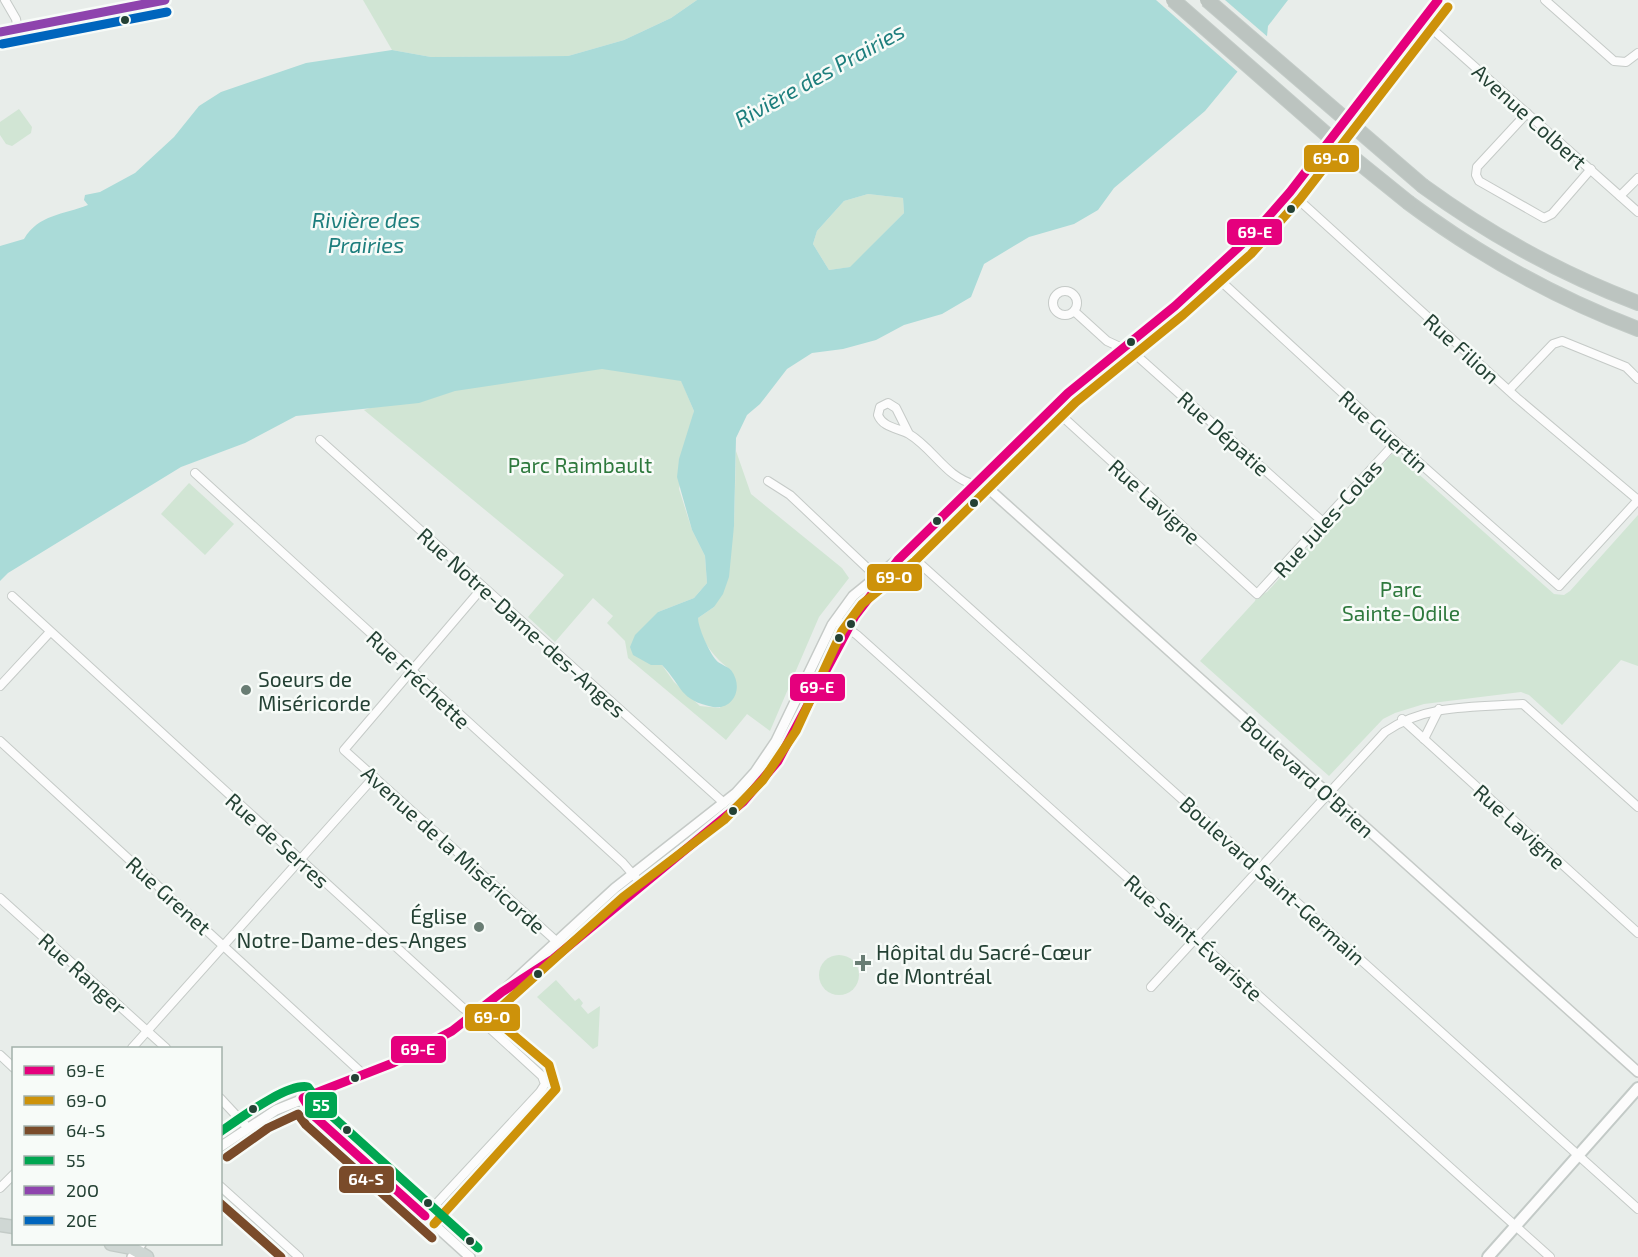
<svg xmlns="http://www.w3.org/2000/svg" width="1638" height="1257" font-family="'Exo 2',sans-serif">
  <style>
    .green { fill: #d1e5d4 }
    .water { fill: #aadbd8; fill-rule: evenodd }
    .pier { fill: #e8edea }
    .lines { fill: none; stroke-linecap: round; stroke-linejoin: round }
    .minor-casing { stroke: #c5cac7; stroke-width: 10 }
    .tertiary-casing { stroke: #c5cac7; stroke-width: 12 }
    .secondary-casing { stroke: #c3cac7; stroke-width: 14 }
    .primary-casing { stroke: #c3cbc7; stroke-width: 15 }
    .motorway-casing { stroke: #c3cbc7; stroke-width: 16 }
    .minor { stroke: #fcfcfc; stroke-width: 8 }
    .tertiary { stroke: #fcfcfc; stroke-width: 9 }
    .secondary { stroke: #fcfcfc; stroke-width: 10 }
    .primary { stroke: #cfd7d4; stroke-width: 12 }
    .motorway { stroke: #bcc4c0; stroke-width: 14 }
    .motorway-bridge-casing { stroke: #c3cbc7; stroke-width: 16; stroke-linecap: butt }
    .motorway-bridge { stroke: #bcc4c0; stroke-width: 14 }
    .bus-1-casing { stroke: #f7fbf8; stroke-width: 14 }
    .bus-2-casing { stroke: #f7fbf8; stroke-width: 14 }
    .bus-3-casing { stroke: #f7fbf8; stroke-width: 14 }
    .bus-4-casing { stroke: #f7fbf8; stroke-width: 14 }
    .bus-5-casing { stroke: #f7fbf8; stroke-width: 14 }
    .bus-6-casing { stroke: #f7fbf8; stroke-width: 14 }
    .bus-1 { stroke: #e5007d; stroke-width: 9 }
    .bus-2 { stroke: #cd920a; stroke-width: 9 }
    .bus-3 { stroke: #7a4b2a; stroke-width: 9 }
    .bus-4 { stroke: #00a651; stroke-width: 9 }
    .bus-5 { stroke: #8e44ad; stroke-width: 9 }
    .bus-6 { stroke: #0065bd; stroke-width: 9 }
    .bus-dot { fill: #244134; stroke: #f7fbf8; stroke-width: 2 }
    .poi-dot { fill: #697d74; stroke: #f7fbf8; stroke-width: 2 }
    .labels { text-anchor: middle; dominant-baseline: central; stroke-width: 5; stroke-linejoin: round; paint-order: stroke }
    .street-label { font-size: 21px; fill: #244134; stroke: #f7fbf8 }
    .park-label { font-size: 21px; fill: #2e793d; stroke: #f7fbf8 }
    .poi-label { font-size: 21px; fill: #244134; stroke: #f7fbf8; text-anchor: start }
    .water-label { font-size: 22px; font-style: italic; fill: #1d7e7d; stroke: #f7fbf8 }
    .line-badge { stroke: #f7fbf8; stroke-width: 2 }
    .badge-label { font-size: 16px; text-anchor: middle; font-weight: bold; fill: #fff }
  </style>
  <rect width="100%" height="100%" fill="#e8edea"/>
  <g class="green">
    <polygon points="363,0 697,0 671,18 624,40 568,56 431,57 392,50"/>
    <polygon points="19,109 32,127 31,133 12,146 6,144 0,135 0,122"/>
    <polygon points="868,194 903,198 904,213 851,267 829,270 813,244 817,231 844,201"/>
    <path d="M603,362L681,380L694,411L679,489L692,530L705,556L707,583L694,598L658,612L651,665H662L674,682L700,706L720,708L731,670C716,660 697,637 698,618L714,607L734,526L736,451L751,494L842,568L849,578L819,617L770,731L747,714L726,740L628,658L625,641L607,623L613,616L593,598L555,642L528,617L564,575L364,410L413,394Z"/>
    <polygon points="1392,454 1397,455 1554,594 1564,595 1570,591 1638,515 1638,666 1621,660 1562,725 1529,695 1521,692 1424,704 1395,713 1383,719 1329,776 1200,661 1255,601 1256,597 1267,592"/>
    <polygon points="189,483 234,524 205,555 161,514"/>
    <circle cx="839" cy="975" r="20"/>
    <polygon points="556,980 575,1001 579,998 583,1003 581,1006 588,1014 600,1006 598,1046 593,1049 537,997"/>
  </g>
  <path class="water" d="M697,0H1288L1268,26L1267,36L1205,111L1114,188L1098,210L1074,224L1029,237L984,264L971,297L942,314L904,325L876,340L843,349L812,353L787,369L760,404L747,415L736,438L734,526L729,577L723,594L714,607L698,618C698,627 709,652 716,660C719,664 727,666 731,670C744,687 734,710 713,707C679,700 683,687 662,665H651L633,655L630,647L635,635L658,612L694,598L707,583L705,556L692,530L677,477L679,459L694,411L681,381L602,369L455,391L419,403L296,416L245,443L181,467L8,573L0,581V246L24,239C39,214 63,215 88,205L84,200L85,195L100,192L135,173L174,137L199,106L221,92L306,63L392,50L431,57L568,56L624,40L671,18ZM868,194L903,198L904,213L850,267L829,270L813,244L817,231L844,201Z"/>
  <polygon class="pier" points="1156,0 1225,0 1269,38 1239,73"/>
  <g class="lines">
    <g class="minor-casing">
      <g id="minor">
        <polyline points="5,0 16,19 18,30"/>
        <polyline points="1545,0 1614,61 1626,62 1638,53"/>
        <polyline points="1422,20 1638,212"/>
        <polyline points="1527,113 1477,167 1476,175 1479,181 1544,218 1552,214 1591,169"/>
        <polyline points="1290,192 1517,398 1638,500"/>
        <polyline points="1620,196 1638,178"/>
        <polyline points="1212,273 1398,444 1559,586 1638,500"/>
        <circle cx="1065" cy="303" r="12"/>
        <polyline points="1074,311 1107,341 1135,354 1323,522"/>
        <polyline points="1509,390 1553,344 1562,341 1626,367 1638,379"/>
        <polyline points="1053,408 1257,594 1396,442"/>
        <path d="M909,434L896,408L888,403L880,407L878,415C883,428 899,428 909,434C934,449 946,478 976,485"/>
        <polyline points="320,440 724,803"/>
        <polyline points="195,473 623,863 643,886"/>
        <polyline points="768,481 790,495 881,581"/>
        <polyline points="907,552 1638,1209"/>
        <polyline points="483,587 344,750 565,949"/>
        <polyline points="12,596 463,1008 484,1023 542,1076 545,1084 540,1092 425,1216"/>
        <polyline points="836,620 857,635 1550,1257"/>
        <polyline points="0,686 50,632"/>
        <polyline points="1402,719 1638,933"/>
        <polyline points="1424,739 1439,709"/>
        <polyline points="0,741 364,1075"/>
        <polyline points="0,898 166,1048"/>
        <path d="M1151,987L1385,732C1425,704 1475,707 1523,704L1638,807"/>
        <polyline points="132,1048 374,777"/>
        <polyline points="0,1055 14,1068"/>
        <polyline points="220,1098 247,1127"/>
        <polyline points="220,1186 299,1257"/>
        <polyline points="0,1188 14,1174"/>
      </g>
    </g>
    <g class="tertiary-casing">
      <g id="tertiary">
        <polyline points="0,32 34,27 165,0"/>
        <polyline points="976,485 989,489 1638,1072"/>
        <path d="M519,981L553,959L749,796C796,744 818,677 853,618C863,601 877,586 889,571"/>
        <polyline points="303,1098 314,1116 470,1257"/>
        <polyline points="220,1147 276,1110 393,1063 426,1047 461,1025 502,992 615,888 736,793 755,772 776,741 832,625 853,596 907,552 1068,393 1175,306 1242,246 1290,192 1438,0"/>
        <polyline points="132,1257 141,1244"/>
      </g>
    </g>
    <g class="secondary-casing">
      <polyline id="secondary" points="1488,1257 1638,1088"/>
    </g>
    <g class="primary-casing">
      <g id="primary">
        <polyline points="0,1225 14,1227"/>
        <polyline points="111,1244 132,1248 147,1257"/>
      </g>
    </g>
    <g class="motorway-casing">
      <g id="motorway">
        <path d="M1423,186C1489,234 1561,274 1638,303"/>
        <path d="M1409,203C1479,255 1556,298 1638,329"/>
      </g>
    </g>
    <use href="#minor" class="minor"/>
    <use href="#tertiary" class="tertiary"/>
    <use href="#secondary" class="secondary"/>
    <use href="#primary" class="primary"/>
    <use href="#motorway" class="motorway"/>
    <g class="motorway-bridge-casing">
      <g id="motorway-bridge">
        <polyline points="1173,0 1357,161 1409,203"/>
        <polyline points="1207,0 1423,186"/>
      </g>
    </g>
    <use href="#motorway-bridge" class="motorway-bridge"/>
    <g class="bus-1-casing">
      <polyline id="bus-1" points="425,1216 314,1116 303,1098 393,1063 452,1031 502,992 553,959 743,802 778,761 855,616 898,560 1068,393 1175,306 1254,233 1290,192 1438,0"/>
    </g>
    <g class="bus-2-casing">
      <polyline id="bus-2" points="434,1224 556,1089 549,1065 491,1016 623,897 724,820 763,780 796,731 842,631 862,604 915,561 1076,402 1183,315 1251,254 1300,199 1448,7"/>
    </g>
    <g class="bus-3-casing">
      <g id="bus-3">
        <polyline points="227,1157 268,1128 298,1114 306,1125 432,1238"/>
        <polyline points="220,1203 281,1257"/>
      </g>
    </g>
    <g class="bus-4-casing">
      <path id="bus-4" d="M220,1132C238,1120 288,1082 308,1087L323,1108L478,1248"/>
    </g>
    <g class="bus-5-casing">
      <polyline id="bus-5" points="0,32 165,0"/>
    </g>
    <g class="bus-6-casing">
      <polyline id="bus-6" points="2,44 167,12"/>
    </g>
    <use href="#bus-1" class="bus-1"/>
    <use href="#bus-2" class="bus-2"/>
    <use href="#bus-3" class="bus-3"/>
    <use href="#bus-4" class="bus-4"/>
    <use href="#bus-5" class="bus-5"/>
    <use href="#bus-6" class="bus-6"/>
  </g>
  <g class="bus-dot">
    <circle cx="125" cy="20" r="5"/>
    <circle cx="1291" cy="209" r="5"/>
    <circle cx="1131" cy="342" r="5"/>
    <circle cx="974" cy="503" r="5"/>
    <circle cx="937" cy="521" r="5"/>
    <circle cx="851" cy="624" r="5"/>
    <circle cx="839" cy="638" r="5"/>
    <circle cx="733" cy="811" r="5"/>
    <circle cx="538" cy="974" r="5"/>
    <circle cx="355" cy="1078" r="5"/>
    <circle cx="253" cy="1109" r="5"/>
    <circle cx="347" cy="1130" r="5"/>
    <circle cx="428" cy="1203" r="5"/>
    <circle cx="470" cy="1241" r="5"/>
  </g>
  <g class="poi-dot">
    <circle cx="246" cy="690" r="6"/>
    <circle cx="479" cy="927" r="6"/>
    <path d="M860 954h6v6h6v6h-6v6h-6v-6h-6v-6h6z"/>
  </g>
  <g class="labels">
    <g class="street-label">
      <text transform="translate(1530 116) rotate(42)">Avenue Colbert</text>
      <text transform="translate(1462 348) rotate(42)">Rue Filion</text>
      <text transform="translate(1384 431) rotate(42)">Rue Guertin</text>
      <text transform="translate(1224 433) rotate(42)">Rue Dépatie</text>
      <text transform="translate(1155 501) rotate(42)">Rue Lavigne</text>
      <text transform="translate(1327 518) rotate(-48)">Rue Jules-Colas</text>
      <text transform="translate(522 622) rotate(42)">Rue Notre-Dame-des-Anges</text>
      <text transform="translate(419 679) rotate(43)">Rue Fréchette</text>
      <text transform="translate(1308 776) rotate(42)">Boulevard O'Brien</text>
      <text transform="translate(1520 826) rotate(42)">Rue Lavigne</text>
      <text transform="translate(278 840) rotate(42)">Rue de Serres</text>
      <text transform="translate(454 849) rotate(42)">Avenue de la Miséricorde</text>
      <text transform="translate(1273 880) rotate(42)">Boulevard Saint-Germain</text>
      <text transform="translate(169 895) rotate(42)">Rue Grenet</text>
      <text transform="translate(1194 937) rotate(42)">Rue Saint-Évariste</text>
      <text transform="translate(83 973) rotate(42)">Rue Ranger</text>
    </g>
    <g class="park-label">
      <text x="580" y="464">Parc Raimbault</text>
      <text x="1401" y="588">Parc<tspan x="1401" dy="24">Sainte-Odile</tspan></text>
    </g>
    <g class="poi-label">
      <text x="258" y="678">Soeurs de<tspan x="258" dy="24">Miséricorde</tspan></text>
      <text x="467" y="915" text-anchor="end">Église<tspan x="467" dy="24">Notre-Dame-des-Anges</tspan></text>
      <text x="876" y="951">Hôpital du Sacré-Cœur<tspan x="876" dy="24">de Montréal</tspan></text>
    </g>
    <g class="water-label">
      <text transform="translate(819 74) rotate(-29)">Rivière des Prairies</text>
      <text x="366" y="219">Rivière des<tspan x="366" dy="25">Prairies</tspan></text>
    </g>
  </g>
  <g class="line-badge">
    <rect x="1303" y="144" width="57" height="29" rx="6" fill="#cd920a"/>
    <rect x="1226" y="218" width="57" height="28" rx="6" fill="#e5007d"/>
    <rect x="866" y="563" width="57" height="29" rx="6" fill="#cd920a"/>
    <rect x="789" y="673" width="57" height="29" rx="6" fill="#e5007d"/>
    <rect x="464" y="1003" width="57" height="29" rx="6" fill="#cd920a"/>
    <rect x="390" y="1035" width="57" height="29" rx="6" fill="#e5007d"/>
    <rect x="304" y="1091" width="34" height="28" rx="6" fill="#00a651"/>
    <rect x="338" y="1165" width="57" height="29" rx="6" fill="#7a4b2a"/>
  </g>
  <g class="badge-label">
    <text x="1331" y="164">69-O</text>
    <text x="1255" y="238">69-E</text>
    <text x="894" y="583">69-O</text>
    <text x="817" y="693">69-E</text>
    <text x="492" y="1023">69-O</text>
    <text x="418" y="1055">69-E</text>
    <text x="321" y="1111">55</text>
    <text x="366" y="1185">64-S</text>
  </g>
  <rect x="12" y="1047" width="210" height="198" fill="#f7fbf8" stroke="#a3b1aa" stroke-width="1.5"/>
  <rect x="24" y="1066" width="30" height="9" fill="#e5007d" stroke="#a3b1aa" stroke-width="1.5"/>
  <text x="66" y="1077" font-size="18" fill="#244134">69-E</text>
  <rect x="24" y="1096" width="30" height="9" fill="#cd920a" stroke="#a3b1aa" stroke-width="1.5"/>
  <text x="66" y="1107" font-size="18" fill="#244134">69-O</text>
  <rect x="24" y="1126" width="30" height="9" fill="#7a4b2a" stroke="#a3b1aa" stroke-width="1.5"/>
  <text x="66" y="1137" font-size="18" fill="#244134">64-S</text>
  <rect x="24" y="1156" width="30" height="9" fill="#00a651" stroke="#a3b1aa" stroke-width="1.5"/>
  <text x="66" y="1167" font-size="18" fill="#244134">55</text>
  <rect x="24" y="1186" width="30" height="9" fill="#8e44ad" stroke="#a3b1aa" stroke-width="1.5"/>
  <text x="66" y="1197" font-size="18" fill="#244134">20O</text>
  <rect x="24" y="1216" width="30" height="9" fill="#0065bd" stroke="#a3b1aa" stroke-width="1.5"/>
  <text x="66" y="1227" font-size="18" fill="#244134">20E</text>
</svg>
